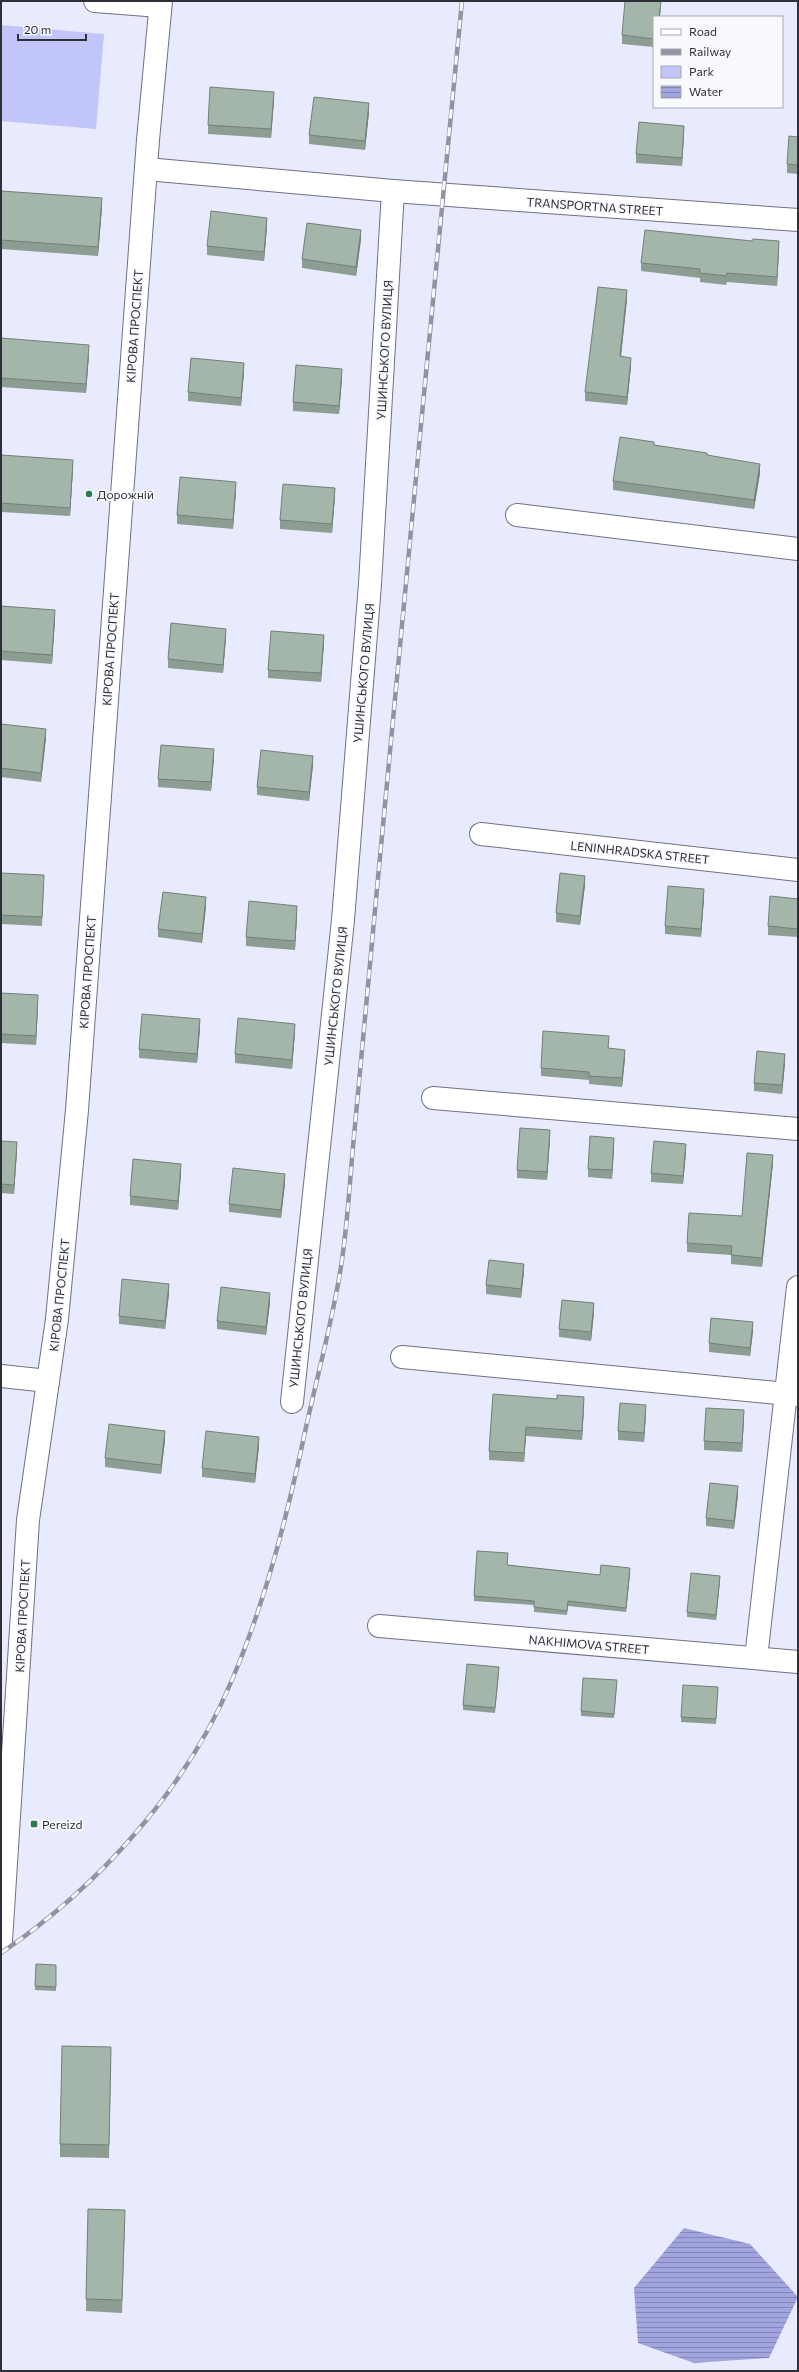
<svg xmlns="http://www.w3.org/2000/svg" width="799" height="2372" font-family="Commissioner,sans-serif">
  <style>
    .park { fill: #c1c5f9 }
    .water { fill: url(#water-rules) }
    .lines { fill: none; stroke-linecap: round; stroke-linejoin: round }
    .minor-casing { stroke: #6f7182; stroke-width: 24 }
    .tertiary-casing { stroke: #6f7182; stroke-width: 24 }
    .minor { stroke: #fff; stroke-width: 22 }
    .tertiary { stroke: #fff; stroke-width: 22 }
    .rail-casing { stroke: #9293a1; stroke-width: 4.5 }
    .rail { stroke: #f8f9fd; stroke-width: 3; stroke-dasharray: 9; stroke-linecap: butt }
    .wall { fill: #8d9d91 }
    .shaded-wall { fill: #737f76 }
    .building { fill: #a4b6a9; stroke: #737f76 }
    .poi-dot { fill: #2c7b4c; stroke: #f8f9fd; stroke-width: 1.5 }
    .labels { text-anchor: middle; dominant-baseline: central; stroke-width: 3.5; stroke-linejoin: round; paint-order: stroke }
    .street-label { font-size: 12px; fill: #2f3037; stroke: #f8f9fd }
    .poi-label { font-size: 12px; fill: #2f3037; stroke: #f8f9fd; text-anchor: start }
  </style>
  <defs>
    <pattern id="water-rules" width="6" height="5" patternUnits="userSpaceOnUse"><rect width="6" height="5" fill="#a1a4df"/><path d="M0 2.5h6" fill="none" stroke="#8486b6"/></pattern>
  </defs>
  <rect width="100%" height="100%" fill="#e8eafe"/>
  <polygon class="park" points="1,25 104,34 96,129 1,121"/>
  <polygon class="water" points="684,2228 750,2244 798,2297 769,2358 694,2363 638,2343 634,2288"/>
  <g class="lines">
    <g class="minor-casing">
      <g id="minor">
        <polyline points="95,1 160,6"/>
        <polyline points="146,169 393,191 370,584 343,920 292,1402"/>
        <polyline points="393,191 798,220"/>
        <polyline points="517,515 798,549"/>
        <polyline points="481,834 798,870"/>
        <polyline points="433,1098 798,1129"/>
        <polyline points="402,1357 798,1395"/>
        <polyline points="1,1376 48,1381"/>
        <polyline points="379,1626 798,1662"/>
        <polyline points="756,1658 798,1287"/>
      </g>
    </g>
    <g class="tertiary-casing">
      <polyline id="tertiary" points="1,1941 28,1520 57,1319 77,1110 148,140 161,1"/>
    </g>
    <use href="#minor" class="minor"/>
    <use href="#tertiary" class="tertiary"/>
    <g class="rail-casing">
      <path id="rail" d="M1,1953C98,1887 186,1790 232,1680C266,1600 287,1516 305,1432C317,1376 334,1316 342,1260C348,1219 350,1177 354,1136C362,1050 370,964 378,878C406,586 433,293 462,1"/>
    </g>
    <use href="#rail" class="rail"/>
  </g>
  <g class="wall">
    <polygon points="661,1 660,17 654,17 654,47 622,44 622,35"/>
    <polygon points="274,100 271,138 208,134 208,125"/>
    <polygon points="369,112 365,150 309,144 309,135"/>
    <polygon points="684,134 682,166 636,163 636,154"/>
    <polygon points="798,137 798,174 787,173 787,164"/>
    <polygon points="1,191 102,207 98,256 1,249"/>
    <polygon points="267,226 264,261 207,255 207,246"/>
    <polygon points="361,239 356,276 302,268 302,259"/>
    <polygon points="752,241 779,250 777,286 727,282 726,285 700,282 700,278 641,271 641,263"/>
    <polygon points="627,299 621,356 631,366 627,405 585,401 585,392"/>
    <polygon points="1,338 89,354 86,393 1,387"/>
    <polygon points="244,372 241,406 188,401 188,392"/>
    <polygon points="342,378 339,414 293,411 293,402"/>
    <polygon points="654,445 760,473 754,509 613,490 613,481"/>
    <polygon points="1,455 73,468 70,516 1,512"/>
    <polygon points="236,491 233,529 177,524 177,515"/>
    <polygon points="335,496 332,533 280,529 280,520"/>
    <polygon points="1,606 55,619 52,664 1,660"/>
    <polygon points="226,637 223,673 168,668 168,659"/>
    <polygon points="324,643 321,682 268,678 268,670"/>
    <polygon points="1,724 46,738 41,782 1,777"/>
    <polygon points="214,758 211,791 158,787 158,779"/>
    <polygon points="313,765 309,801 257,795 257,787"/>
    <polygon points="1,873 44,884 42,926 1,924"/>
    <polygon points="585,885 580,925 556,922 556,913"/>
    <polygon points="704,898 701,937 665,934 665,926"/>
    <polygon points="798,899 798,937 768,935 768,926"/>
    <polygon points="206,906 202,943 158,937 158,929"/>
    <polygon points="297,915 295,950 246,946 246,937"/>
    <polygon points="1,993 38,1004 36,1045 1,1043"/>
    <polygon points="200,1028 197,1063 139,1058 139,1049"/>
    <polygon points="295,1032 292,1069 235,1063 235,1054"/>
    <polygon points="609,1045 608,1048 625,1058 622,1087 589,1084 589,1080 541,1076 541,1068"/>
    <polygon points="785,1063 782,1094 754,1091 754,1083"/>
    <polygon points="550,1139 547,1180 517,1178 517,1170"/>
    <polygon points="1,1141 17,1150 14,1194 1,1193"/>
    <polygon points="614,1147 612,1179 588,1177 588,1169"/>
    <polygon points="686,1152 683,1184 651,1182 651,1173"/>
    <polygon points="773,1163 762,1267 731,1264 731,1255 687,1252 687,1243 742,1216"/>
    <polygon points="181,1173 178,1210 130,1205 130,1196"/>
    <polygon points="285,1183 281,1218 229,1212 229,1204"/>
    <polygon points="524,1272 521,1298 486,1294 486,1285"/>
    <polygon points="169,1293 165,1329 119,1324 119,1316"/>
    <polygon points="270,1302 266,1335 217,1329 217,1321"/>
    <polygon points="594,1312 591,1341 559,1337 559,1329"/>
    <polygon points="753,1331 750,1356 709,1352 709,1343"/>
    <polygon points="493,1394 584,1406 582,1440 526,1436 524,1462 489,1460 489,1451"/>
    <polygon points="646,1414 644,1442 618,1440 618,1431"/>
    <polygon points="744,1418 742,1452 704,1450 704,1441"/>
    <polygon points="165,1440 161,1474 105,1467 105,1458"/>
    <polygon points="259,1446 255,1483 202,1477 202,1468"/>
    <polygon points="738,1495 734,1529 706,1526 706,1518"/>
    <polygon points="508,1557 507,1565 600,1575 630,1573 626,1612 568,1606 567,1615 534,1612 534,1605 474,1601 474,1596"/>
    <polygon points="720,1580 716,1620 687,1617 687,1612"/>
    <polygon points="499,1672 495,1713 463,1710 463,1705"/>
    <polygon points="617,1684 614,1718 581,1716 581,1711"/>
    <polygon points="718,1687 716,1724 681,1722 681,1717"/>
    <polygon points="36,1964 56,1965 56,1991 35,1990"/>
    <polygon points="111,2060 109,2158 60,2157 60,2144"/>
    <polygon points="125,2222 122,2313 86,2311 86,2299"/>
  </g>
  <g class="shaded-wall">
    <polygon points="661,1 660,17 659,17"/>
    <polygon points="274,92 274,100 271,138 271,129"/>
    <polygon points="369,103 369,112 365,150 365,141"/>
    <polygon points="684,126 684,134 682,166 682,158"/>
    <polygon points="102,198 102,207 98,256 98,247"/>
    <polygon points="267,218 267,226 264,261 264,252"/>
    <polygon points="361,230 361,239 356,276 356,267"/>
    <polygon points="779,241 779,250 777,286 777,277"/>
    <polygon points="627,290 627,299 620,365 620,356"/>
    <polygon points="89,345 89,354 86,393 86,384"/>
    <polygon points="631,358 631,366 627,405 627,397"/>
    <polygon points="244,363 244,372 241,406 241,398"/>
    <polygon points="342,369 342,378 339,414 339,406"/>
    <polygon points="73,460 73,468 70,516 70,508"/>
    <polygon points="760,464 760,473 754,509 754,500"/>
    <polygon points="236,482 236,491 233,529 233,520"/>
    <polygon points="335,488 335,496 332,533 332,524"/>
    <polygon points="55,610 55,619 52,664 52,655"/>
    <polygon points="226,629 226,637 223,673 223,665"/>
    <polygon points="324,635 324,643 321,682 321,673"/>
    <polygon points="46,729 46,738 41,782 41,773"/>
    <polygon points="214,749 214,758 211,791 211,782"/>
    <polygon points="313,756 313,765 309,801 309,792"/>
    <polygon points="585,876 585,885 580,925 580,916"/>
    <polygon points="704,889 704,898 701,937 701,929"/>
    <polygon points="206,897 206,906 202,943 202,934"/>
    <polygon points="297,906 297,915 295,950 295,941"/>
    <polygon points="38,995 38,1004 36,1045 36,1036"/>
    <polygon points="200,1019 200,1028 197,1063 197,1054"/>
    <polygon points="295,1024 295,1032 292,1069 292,1060"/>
    <polygon points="625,1050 625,1058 622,1087 622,1078"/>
    <polygon points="785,1054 785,1063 782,1094 782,1085"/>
    <polygon points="550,1130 550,1139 547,1180 547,1172"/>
    <polygon points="614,1138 614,1147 612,1179 612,1170"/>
    <polygon points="17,1142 17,1150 14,1194 14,1185"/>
    <polygon points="686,1144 686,1152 683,1184 683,1176"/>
    <polygon points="773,1155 773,1163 762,1267 762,1258"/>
    <polygon points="181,1164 181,1173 178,1210 178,1201"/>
    <polygon points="285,1174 285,1183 281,1218 281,1210"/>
    <polygon points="524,1264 524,1272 521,1298 521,1289"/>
    <polygon points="169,1284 169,1293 165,1329 165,1321"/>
    <polygon points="270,1293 270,1302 266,1335 266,1327"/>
    <polygon points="594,1303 594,1312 591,1341 591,1332"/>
    <polygon points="753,1322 753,1331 750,1356 750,1348"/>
    <polygon points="584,1397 584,1406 582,1440 582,1431"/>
    <polygon points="646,1405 646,1414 644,1442 644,1433"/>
    <polygon points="744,1410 744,1418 742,1452 742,1443"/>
    <polygon points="526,1427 526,1436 524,1462 524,1453"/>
    <polygon points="165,1431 165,1440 161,1474 161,1465"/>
    <polygon points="259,1437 259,1446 255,1483 255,1474"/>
    <polygon points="738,1486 738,1495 734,1529 734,1521"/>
    <polygon points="630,1568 630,1573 626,1612 626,1608"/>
    <polygon points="720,1576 720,1580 716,1620 716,1615"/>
  </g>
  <g class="building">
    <polygon points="625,1 661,1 659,17 654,17 654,39 622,35"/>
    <polygon points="210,87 274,92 271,129 208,125"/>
    <polygon points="314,97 369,103 365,141 309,135"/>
    <polygon points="639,122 684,126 682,158 636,154"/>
    <polygon points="789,136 798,137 798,165 787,164"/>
    <polygon points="1,191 102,198 98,247 1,240"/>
    <polygon points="211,211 267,218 264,252 207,246"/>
    <polygon points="307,223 361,230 356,267 302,259"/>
    <polygon points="645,230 752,241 753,239 779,241 777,277 727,273 726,276 700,273 700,269 641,263"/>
    <polygon points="598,287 627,290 620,356 631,358 627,397 585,392"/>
    <polygon points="1,338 89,345 86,384 1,378"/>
    <polygon points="191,358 244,363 241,398 188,392"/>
    <polygon points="296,365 342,369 339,406 293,402"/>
    <polygon points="620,437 654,442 654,445 707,453 707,455 760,464 754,500 613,481"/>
    <polygon points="1,455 73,460 70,508 1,503"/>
    <polygon points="180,477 236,482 233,520 177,515"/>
    <polygon points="283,484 335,488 332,524 280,520"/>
    <polygon points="1,606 55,610 52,655 1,651"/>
    <polygon points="171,623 226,629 223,665 168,659"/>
    <polygon points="271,631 324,635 321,673 268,670"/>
    <polygon points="1,724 46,729 41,773 1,768"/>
    <polygon points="161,745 214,749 211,782 158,779"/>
    <polygon points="261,750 313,756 309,792 257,787"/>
    <polygon points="1,873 44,875 42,917 1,915"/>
    <polygon points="560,873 585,876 580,916 556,913"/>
    <polygon points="668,886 704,889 701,929 665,926"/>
    <polygon points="163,892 206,897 202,934 158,929"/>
    <polygon points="770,896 798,899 798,929 768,926"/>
    <polygon points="249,901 297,906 295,941 246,937"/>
    <polygon points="1,993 38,995 36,1036 1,1034"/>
    <polygon points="142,1014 200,1019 197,1054 139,1049"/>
    <polygon points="238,1018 295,1024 292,1060 235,1054"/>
    <polygon points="543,1031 609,1036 608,1048 625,1050 622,1078 589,1076 589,1072 541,1068"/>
    <polygon points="757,1051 785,1054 782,1085 754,1083"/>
    <polygon points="520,1128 550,1130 547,1172 517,1170"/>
    <polygon points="590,1136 614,1138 612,1170 588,1169"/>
    <polygon points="1,1141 17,1142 14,1185 1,1184"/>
    <polygon points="654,1141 686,1144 683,1176 651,1173"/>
    <polygon points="747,1153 773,1155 762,1258 731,1255 732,1246 687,1243 689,1213 742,1216"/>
    <polygon points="133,1159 181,1164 178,1201 130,1196"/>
    <polygon points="233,1168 285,1174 281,1210 229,1204"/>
    <polygon points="489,1260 524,1264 521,1289 486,1285"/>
    <polygon points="122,1279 169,1284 165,1321 119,1316"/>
    <polygon points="221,1287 270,1293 266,1327 217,1321"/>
    <polygon points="562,1300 594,1303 591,1332 559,1329"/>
    <polygon points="711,1318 753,1322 750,1348 709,1343"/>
    <polygon points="493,1394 557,1399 557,1395 584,1397 582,1431 526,1427 524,1453 489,1451"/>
    <polygon points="620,1403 646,1405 644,1433 618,1431"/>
    <polygon points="706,1408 744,1410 742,1443 704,1441"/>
    <polygon points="109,1424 165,1431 161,1465 105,1458"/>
    <polygon points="206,1431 259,1437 255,1474 202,1468"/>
    <polygon points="710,1483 738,1486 734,1521 706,1518"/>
    <polygon points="477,1551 508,1553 507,1565 600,1575 601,1565 630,1568 626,1608 568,1601 567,1611 534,1607 534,1601 474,1596"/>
    <polygon points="691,1573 720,1576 716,1615 687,1612"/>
    <polygon points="467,1664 499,1667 495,1708 463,1705"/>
    <polygon points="583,1678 617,1680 614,1714 581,1711"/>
    <polygon points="683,1685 718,1687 716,1719 681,1717"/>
    <polygon points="36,1964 56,1965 56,1987 35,1986"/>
    <polygon points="62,2046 111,2047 109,2145 60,2144"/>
    <polygon points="88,2209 125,2210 122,2300 86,2299"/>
  </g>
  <g class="poi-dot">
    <circle cx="89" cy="494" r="4"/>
    <rect x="30" y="1820" width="8" height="8" rx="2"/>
  </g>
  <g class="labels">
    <g class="street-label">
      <text transform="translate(595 206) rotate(4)">TRANSPORTNA STREET</text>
      <text transform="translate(134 326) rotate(-86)">КІРОВА ПРОСПЕКТ</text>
      <text transform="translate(384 350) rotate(-87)">УШИНСЬКОГО ВУЛИЦЯ</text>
      <text transform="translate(110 649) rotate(-86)">КІРОВА ПРОСПЕКТ</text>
      <text transform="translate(363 673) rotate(-85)">УШИНСЬКОГО ВУЛИЦЯ</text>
      <text transform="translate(640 852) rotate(6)">LENINHRADSKA STREET</text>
      <text transform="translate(87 972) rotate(-86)">КІРОВА ПРОСПЕКТ</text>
      <text transform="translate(335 996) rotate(-84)">УШИНСЬКОГО ВУЛИЦЯ</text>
      <text transform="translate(59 1295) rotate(-84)">КІРОВА ПРОСПЕКТ</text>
      <text transform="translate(300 1318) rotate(-84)">УШИНСЬКОГО ВУЛИЦЯ</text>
      <text transform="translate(22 1616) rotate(-87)">КІРОВА ПРОСПЕКТ</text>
      <text transform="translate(589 1644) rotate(5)">NAKHIMOVA STREET</text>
    </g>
    <g class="poi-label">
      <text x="97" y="494">Дорожній</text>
      <text x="42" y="1824">Pereizd</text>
    </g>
  </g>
  <rect width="799" height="2372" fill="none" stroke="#2f3037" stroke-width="4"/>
  <rect x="653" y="16" width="130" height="92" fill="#f8f9fd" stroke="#a8a9ae"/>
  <rect x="661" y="29" width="20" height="6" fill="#ffffff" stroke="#a8a9ae"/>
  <text x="689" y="36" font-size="12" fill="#2f3037">Road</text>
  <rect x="661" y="49" width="20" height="6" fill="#9293a1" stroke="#a8a9ae"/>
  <text x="689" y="56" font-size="12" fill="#2f3037">Railway</text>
  <rect x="661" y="66" width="20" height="12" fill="#c1c5f9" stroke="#a8a9ae"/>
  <text x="689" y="76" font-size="12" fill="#2f3037">Park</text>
  <rect x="661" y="86" width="20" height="12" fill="url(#water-rules)" stroke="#a8a9ae"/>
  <text x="689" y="96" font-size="12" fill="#2f3037">Water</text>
  <path d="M18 34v6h68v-6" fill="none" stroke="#2f3037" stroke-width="2"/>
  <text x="24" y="34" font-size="12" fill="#2f3037" stroke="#f8f9fd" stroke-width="3" paint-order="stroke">20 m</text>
</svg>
